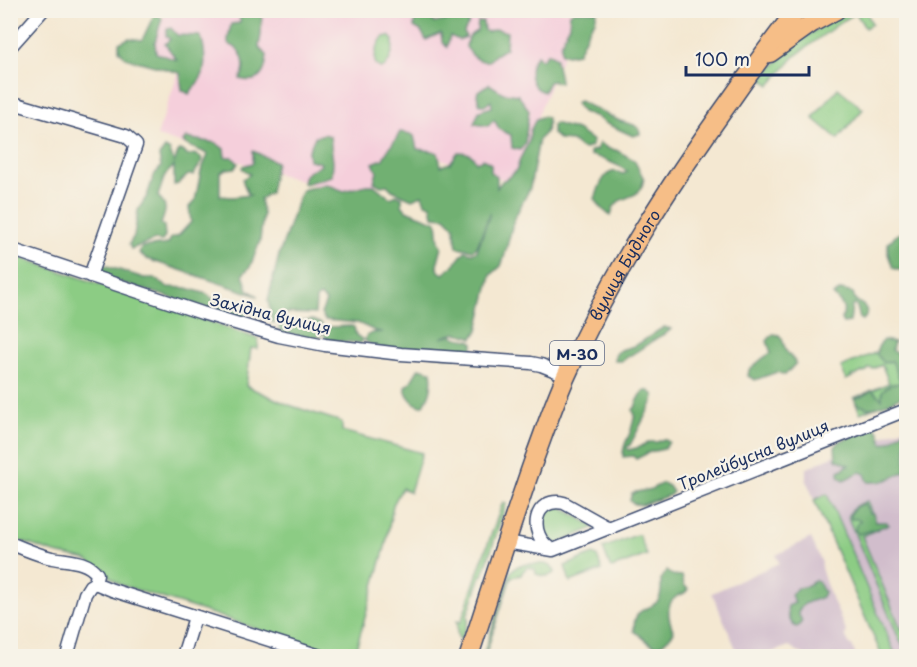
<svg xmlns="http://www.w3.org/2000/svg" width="917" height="667" font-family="'Playpen Sans',sans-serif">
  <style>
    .built { fill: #f5cfdb }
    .industrial { fill: #d1bdcc }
    .green { fill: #8ccc84; stroke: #547e71; stroke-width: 1.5 }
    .forest { fill: #71b072; stroke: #467068; stroke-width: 1.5 }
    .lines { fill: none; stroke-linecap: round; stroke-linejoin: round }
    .minor-casing { stroke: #3c4b6f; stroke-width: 15 }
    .highway-casing { stroke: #3c4b6f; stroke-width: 21 }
    .minor { stroke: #fff; stroke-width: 12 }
    .highway { stroke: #f6be87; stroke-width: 18 }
    .labels { text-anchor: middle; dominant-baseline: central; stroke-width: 4.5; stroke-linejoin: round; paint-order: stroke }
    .shield { fill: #f7f3e8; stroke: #5d6a87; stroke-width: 1.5 }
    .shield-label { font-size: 15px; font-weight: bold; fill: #1b2f5e }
    .street-label { font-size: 16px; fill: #1b2f5e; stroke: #f7f3e8 }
  </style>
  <rect width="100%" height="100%" fill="#f7f3e8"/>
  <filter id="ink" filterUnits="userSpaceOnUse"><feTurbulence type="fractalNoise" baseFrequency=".0167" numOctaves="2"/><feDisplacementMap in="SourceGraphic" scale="12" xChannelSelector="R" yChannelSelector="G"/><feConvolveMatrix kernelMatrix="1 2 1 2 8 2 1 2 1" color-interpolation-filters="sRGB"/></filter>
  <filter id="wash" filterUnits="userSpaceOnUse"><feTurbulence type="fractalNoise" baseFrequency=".008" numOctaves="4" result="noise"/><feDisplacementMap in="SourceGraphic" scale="24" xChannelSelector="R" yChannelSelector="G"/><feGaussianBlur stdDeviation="1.35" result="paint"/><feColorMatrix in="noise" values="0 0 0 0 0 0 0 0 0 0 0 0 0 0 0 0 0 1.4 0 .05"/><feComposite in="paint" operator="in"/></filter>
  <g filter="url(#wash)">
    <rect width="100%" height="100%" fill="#f4e8d2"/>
    <polygon class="built" points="166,11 576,11 562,57 540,110 515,183 401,146 365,201 157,136 180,68 150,56"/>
    <g class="industrial">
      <polygon points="906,427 906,656 882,656 806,480 806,469 826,459"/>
      <polygon points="811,538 822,563 821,568 826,584 845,629 847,633 845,634 850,646 852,646 856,656 806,656 789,646 762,656 739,656 712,593 779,563 776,555"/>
    </g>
    <g class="green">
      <path d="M849,11H866L872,24L865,28L856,13L841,22L795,56L770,85L762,79C785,50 816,27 849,11Z"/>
      <path d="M389,36L393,40C394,49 391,60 385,67L380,68L375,64C374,55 377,44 383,37Z"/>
      <polygon points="838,88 863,109 838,139 813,118"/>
      <polygon points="10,254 203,319 258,339 258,349 251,348 246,386 289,405 342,422 342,431 422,453 410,492 402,488 393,505 386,544 354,656 335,656 216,615 121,585 87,560 55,553 11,538"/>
      <polygon points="887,348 906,394 860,413 854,398 861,395 862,396 864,394 889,383 882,365 872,369 871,368 868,369 868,370 863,373 862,372 855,376 854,375 851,376 852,377 846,380 841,367"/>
      <polygon points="827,494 896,656 882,656 814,500"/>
      <polygon points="867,501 878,529 862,536 901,629 906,627 906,647 900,641 849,520 848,515 855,506"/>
      <path d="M503,502L506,504L483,575L481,576L467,616L468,620L461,640L459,639L457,634V621L461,622C474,582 488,542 503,502Z"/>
      <path d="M552,507L562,508L595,527L562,542L554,544L544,539C542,523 540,519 552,507Z"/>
      <polygon points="636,535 639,535 647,555 612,568 610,567 603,548"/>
      <polygon points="593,554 597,556 602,570 570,582 565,566"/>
      <path d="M527,564H545L551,566L555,572C549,578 543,576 536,574L535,569L528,567L523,571L521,575L511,577L485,656H483L511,571L518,566Z"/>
    </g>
    <g class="forest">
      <path d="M235,11H262L261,35L259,46L260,49L267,55C266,73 260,85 240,79C248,66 243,48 228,44V39L231,24L240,23V18L234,13Z"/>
      <polygon points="459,11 468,11 469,23 464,32 466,37 459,40 450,36 447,47 442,42 441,33 426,40 421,31 414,27 415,18 422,14 429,14 434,23 448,20"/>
      <path d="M574,11H597L595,21L589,29L578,53L567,55L561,53C559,40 567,35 569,24C570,21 569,17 570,14Z"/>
      <path d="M155,13L162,18L155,42L156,53L177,60L165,44L170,39L166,36L167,29L171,28L177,35L200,36C205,44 206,64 203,74C200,81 193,88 189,94L182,90L180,73L126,58L119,50V43L129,38L142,40Z"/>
      <path d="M478,22H483L484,30L487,32L496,29L507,32L506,48L495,55L489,61C475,62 474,57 466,47C467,38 469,35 477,31Z"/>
      <path d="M548,53L556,58C556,67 560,74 560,83L553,81L549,82L544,92C528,87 526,67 537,55L541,60Z"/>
      <polygon points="489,84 503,93 518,95 529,110 525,144 520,150 512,148 511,135 500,130 494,120 488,126 474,124 479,111 492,107 491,101 486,105 480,105 477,95 478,91"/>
      <polygon points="579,101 620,121 634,125 639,129 640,134 633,136 605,123 595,116 582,112 575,103"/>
      <path d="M544,116L547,118C549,127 546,134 539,139L530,188L514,219L504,258L501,266L491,275L478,330L473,338C458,332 455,332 441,338L452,335C459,341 467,337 473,342V351L454,357L375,347L365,341L366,336L372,333L382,332L375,331L358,323L325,320L321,314L326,301L320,296L316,299L315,314L284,313L279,315L274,323L272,322L268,300L279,255L299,197L302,190L326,184L344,191L366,185H374L390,198L397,195L402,197V205L406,210L437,222L439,242L442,246L437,265L439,271L443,274L453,266L465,251L472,253L477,251L490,213L477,247L473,250L457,247L454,226L445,217L433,216L431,205L425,203L422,195L412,199L392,190L387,185L381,186L374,182L377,172L373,163L383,159C387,149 395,142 400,132L411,134L414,136L417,149L433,151L438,153L441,166L450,163L458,152C467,152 472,153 476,162L483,159L491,164V172L497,177V188L502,181L511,176L517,169L520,159L529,141L530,131L536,119Z"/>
      <polygon points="554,123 577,130 593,141 591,146 586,149 580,148 572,141 560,140 552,133 552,127"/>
      <path d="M324,134L330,136L333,162L332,176L305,184L303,183C304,171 310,171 320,166L321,163L309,160L308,152L315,137Z"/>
      <path d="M186,138L216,143L224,149L225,157H232L238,163L235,168L226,169L220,173V196L232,197L251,195L248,194L243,182V179L250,174L242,168L243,166L253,163V151L276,162L270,193L260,199L263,214L260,241L250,267L243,274L248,290L258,296L147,259L139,253L142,247L168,244L171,238L178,236L191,222L189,207L195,201L201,171L208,155C198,147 193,151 183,142Z"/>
      <path d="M599,143L609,149L616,150L634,160L644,179L642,186L636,194L619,201L613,208L611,216L602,209L595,199C599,186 606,164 623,174L627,172C622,166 599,157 590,155V151L596,150Z"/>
      <path d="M165,148L170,151L174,163L179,150L182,151L188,156L194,154L201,157L202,162L193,175H188L178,184L174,185V166L165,175L158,196C168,207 166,211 161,224L164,226L165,237L162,241L155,240L131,249L129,244L134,236L138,210L147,196L154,175L161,167L159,156Z"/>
      <polygon points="906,231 906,270 902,271 893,268 888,254 888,243 896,235"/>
      <polygon points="104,265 144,278 155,278 167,287 187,288 207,294 213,299 221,302 227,306 243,310 246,313 246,320 105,278 100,270 101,267"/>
      <path d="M841,290L853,293L856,302C865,304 871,312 863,320L860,319L857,307L855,305L852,306L850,322L843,323L841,320C847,307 842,305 833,295Z"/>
      <path d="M312,320L322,324L321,335L315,339L281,332L279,328L281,321H286L289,324C297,321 304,322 312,320Z"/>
      <polygon points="351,326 354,327 356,335 363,340 361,343 326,340 324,333 328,327"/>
      <path d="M664,327L671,329C666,335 660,335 654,340C644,347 633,354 621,361H616L614,359C616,354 615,354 619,351C624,348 629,348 634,346C641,343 655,332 664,327Z"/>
      <polygon points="773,334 779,335 782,339 786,351 796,363 785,375 777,372 755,380 748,376 749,370 763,358 771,353 767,341"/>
      <path d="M883,340L894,342L892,350L901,356L903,371L906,372V394C898,398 880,408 870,408C866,408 861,405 856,404L855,398L861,397L872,390L882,399V391L891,384L901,383L892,361L884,363L877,355L878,347Z"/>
      <path d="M419,368L431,371C433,383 431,398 422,406C413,405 405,394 405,386L410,383Z"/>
      <path d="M643,391H649L654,395L653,401L630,445L627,447L628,450L640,447L648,442H657L664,439L669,442L664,449L650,452L636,459L633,456L623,457C622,443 630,438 632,426C633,423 633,419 635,416L633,410L636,406V404Z"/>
      <path d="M875,427L879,432L883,444L891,441L906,429V471C893,477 883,484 868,482L865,474L860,472L844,480L839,477V471L849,465L836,459L835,447L840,441Z"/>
      <polygon points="663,483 669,486 673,492 670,495 642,505 634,504 630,500 632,493 651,489"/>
      <path d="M865,504L869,513H873L876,522H886L889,525L859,534L855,531L856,525L860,521L857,519H851L850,515C854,508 857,504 865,504Z"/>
      <path d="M667,571L672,575L682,576L684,585L688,589C685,595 682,593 676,597C664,605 669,621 674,632C654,657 652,643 634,631C633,603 651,613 659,599C662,593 661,585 661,579Z"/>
      <path d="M815,580L818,581L824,592L822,597C812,602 802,601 798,613L802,621L799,626L796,627C790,623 786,613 788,606L795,603L791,595L797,588L806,587Z"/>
    </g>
  </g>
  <g filter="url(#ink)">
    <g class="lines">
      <g class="minor-casing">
        <g id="minor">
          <polyline points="10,47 43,10"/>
          <polyline points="10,102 126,136 136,145 90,276"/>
          <polyline points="10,249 202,313 279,336 325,345 401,354 531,363 541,365 566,375"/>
          <polyline points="506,542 553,550 906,410"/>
          <path d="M10,543C24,549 38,555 52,558C68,561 87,560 97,574L95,583L112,590L320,656"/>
          <path d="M551,549C527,534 534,496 564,503L605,526L611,528"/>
          <polyline points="67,656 85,594 90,586 95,583"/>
          <polyline points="183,656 195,617"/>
        </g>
      </g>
      <g class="highway-casing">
        <g id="highway">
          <polyline points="770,53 812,23 836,10"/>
          <path id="s1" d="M469,656C491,589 512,521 536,454C546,427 555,400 567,374C612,273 668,187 732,98C753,68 774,39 797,10"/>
        </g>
      </g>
      <use href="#minor" class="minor"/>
      <use href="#highway" class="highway"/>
    </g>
  </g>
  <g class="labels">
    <rect class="shield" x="550" y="341" width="54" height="24" rx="4.5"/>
    <g class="shield-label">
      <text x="577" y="353">М-30</text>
    </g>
    <g class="street-label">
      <text stroke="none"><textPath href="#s1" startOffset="422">вулиця Будного</textPath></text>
      <text transform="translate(271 313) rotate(14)">Західна вулиця</text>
      <text transform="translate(753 454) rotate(-22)">Тролейбусна вулиця</text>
    </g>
  </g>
  <rect width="917" height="667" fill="none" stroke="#f7f3e8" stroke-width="36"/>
  <path d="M686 66v9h123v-9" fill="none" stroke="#1b2f5e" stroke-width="3"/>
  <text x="695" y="66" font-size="18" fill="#1b2f5e" stroke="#f7f3e8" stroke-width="4.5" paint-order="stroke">100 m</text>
</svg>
